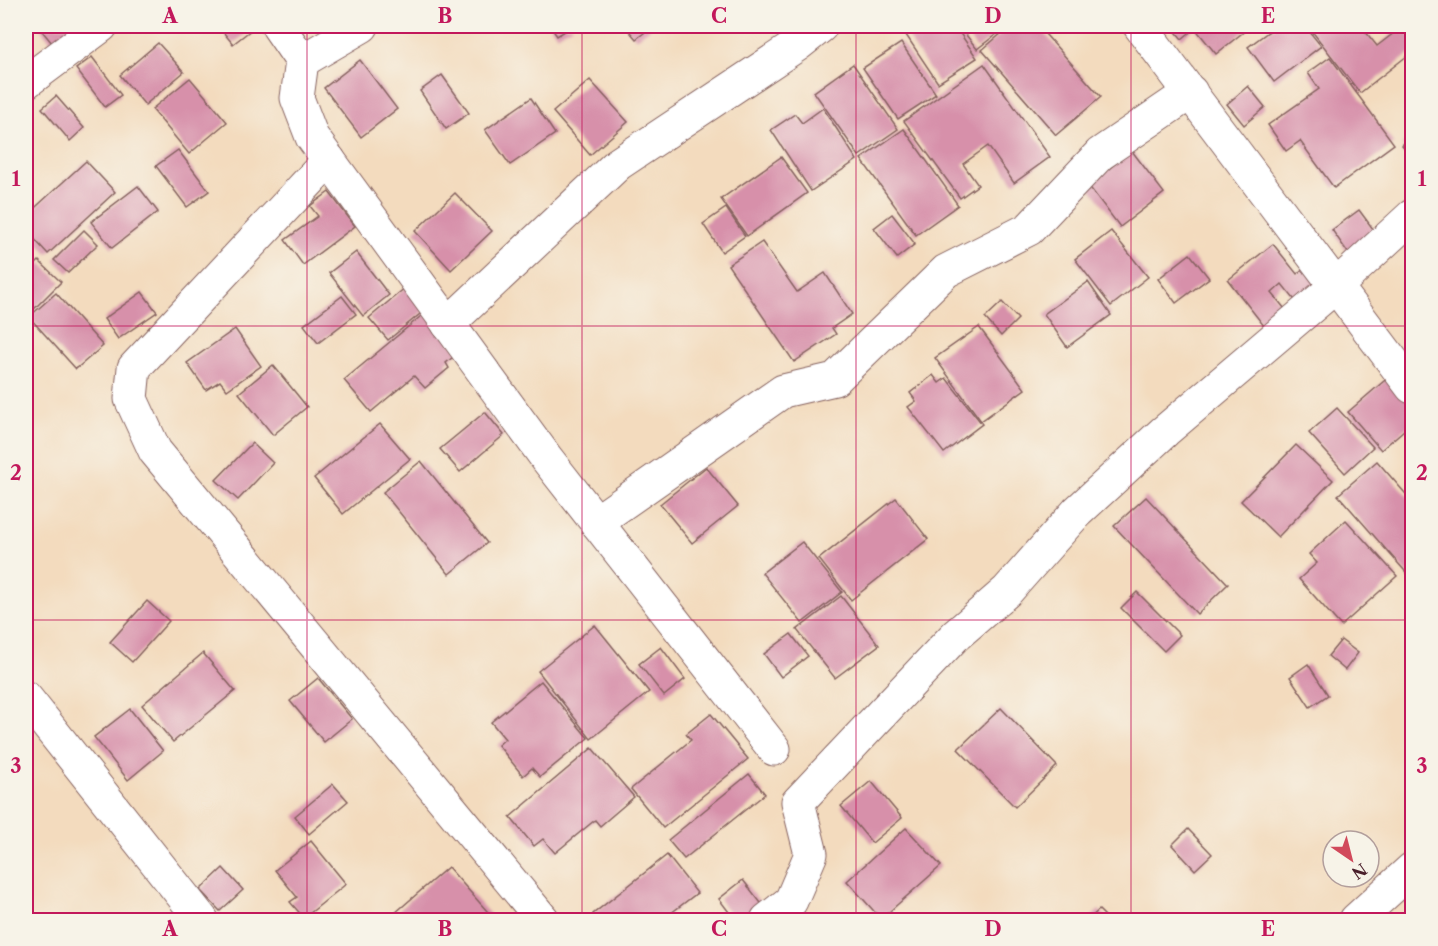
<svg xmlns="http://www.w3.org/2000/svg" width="1438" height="946" font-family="'Libre Caslon Text',serif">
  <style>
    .building { fill: #d790aa }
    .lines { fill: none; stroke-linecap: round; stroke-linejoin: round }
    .minor-casing { stroke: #85615e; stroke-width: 35 }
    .minor { stroke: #fff; stroke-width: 33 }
    .grid { fill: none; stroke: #c2185b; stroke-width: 1.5; stroke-opacity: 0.55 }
    .neatline { fill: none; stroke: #c2185b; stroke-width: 2 }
    .grid-label { font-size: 20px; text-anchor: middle; font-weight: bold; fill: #c2185b }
  </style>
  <rect width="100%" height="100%" fill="#f7f3e8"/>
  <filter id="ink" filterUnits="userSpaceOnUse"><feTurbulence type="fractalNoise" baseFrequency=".0167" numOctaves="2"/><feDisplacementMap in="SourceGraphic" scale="12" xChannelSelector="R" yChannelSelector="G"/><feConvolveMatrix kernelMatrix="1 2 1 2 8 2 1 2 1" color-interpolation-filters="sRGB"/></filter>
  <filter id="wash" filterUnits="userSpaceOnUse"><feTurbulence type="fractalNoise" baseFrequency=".008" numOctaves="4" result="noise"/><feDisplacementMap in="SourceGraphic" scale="24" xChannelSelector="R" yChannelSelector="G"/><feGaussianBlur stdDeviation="1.35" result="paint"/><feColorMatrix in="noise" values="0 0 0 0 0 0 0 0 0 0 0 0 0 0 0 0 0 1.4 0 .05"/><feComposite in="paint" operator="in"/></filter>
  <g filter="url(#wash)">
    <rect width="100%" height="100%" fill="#f3dbbe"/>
    <g id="blocks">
      <g class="building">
        <polygon points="38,26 73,26 52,43"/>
        <polygon points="218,26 256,26 233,44"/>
        <polygon points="550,26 573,26 557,36"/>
        <polygon points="625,26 653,26 636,39"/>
        <polygon points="920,26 955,26 977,58 938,83 906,35"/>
        <polygon points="959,26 1007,26 977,49"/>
        <polygon points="1010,26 1038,26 1101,97 1056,135 982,50"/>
        <polygon points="1174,26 1251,26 1216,54 1195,28 1182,39 1172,27"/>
        <polygon points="1276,26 1305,26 1321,46 1274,82 1248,47"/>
        <polygon points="1308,26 1361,26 1377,46 1403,26 1410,26 1412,29 1412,52 1360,93"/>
        <polygon points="158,43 184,72 145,105 120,75"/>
        <polygon points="901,43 936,94 898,119 863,68"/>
        <polygon points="92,57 121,95 105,107 76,69"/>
        <polygon points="1330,57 1394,144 1334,188 1300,141 1286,151 1268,125 1319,89 1308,73"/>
        <polygon points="360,60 397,109 361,137 324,88"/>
        <polygon points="853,64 898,129 859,156 814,92"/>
        <polygon points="984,64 1050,157 1014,183 988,146 963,164 978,185 960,198 904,121"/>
        <polygon points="442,75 469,113 446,129 420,91"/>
        <polygon points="190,78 227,122 189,154 152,109"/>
        <polygon points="590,80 628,122 590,155 553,112"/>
        <polygon points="1248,86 1265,107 1244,125 1227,104"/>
        <polygon points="56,96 84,128 70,141 42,108"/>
        <polygon points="531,98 555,134 510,165 485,130"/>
        <polygon points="823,108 857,160 811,191 771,130 795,114 802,123"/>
        <polygon points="904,129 958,205 916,235 861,159"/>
        <polygon points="1412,135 1412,157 1402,145"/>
        <polygon points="178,150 209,191 187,207 156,166"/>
        <polygon points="1132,151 1164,193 1120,227 1088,185"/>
        <polygon points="781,157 807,193 747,236 721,199"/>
        <polygon points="86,161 115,192 48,254 26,230 26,216"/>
        <polygon points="138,186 158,212 112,248 91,222"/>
        <polygon points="329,192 355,226 303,265 285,240 318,216 310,206"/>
        <polygon points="455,193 492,231 451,270 415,231"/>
        <polygon points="726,208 745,236 722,252 703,224"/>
        <polygon points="1359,210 1379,237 1351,257 1332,230"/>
        <polygon points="892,214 915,244 897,258 874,228"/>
        <polygon points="84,230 98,244 68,273 54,260"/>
        <polygon points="1111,231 1148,277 1111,306 1075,259"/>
        <polygon points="762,242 797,292 825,273 852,314 832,328 836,334 794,362 728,265"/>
        <polygon points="1273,244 1297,274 1307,265 1322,284 1298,304 1282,284 1272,293 1289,314 1268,331 1228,280"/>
        <polygon points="356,252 389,295 363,316 329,273"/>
        <polygon points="1190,254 1209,278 1176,303 1158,279"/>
        <polygon points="39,261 61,282 30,313 26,310 26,274"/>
        <polygon points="1088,282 1111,315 1067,347 1044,314"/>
        <polygon points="406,287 425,310 388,340 369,318"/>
        <polygon points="142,292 157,312 118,339 104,319"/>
        <polygon points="56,293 103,346 76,369 29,317"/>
        <polygon points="342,296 356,314 318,343 304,325"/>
        <polygon points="1002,302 1018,319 1001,336 985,318"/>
        <polygon points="426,312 459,352 446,363 449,368 425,388 414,376 371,412 344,380"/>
        <polygon points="979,327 1025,389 981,421 935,358"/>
        <polygon points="235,329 261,366 227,390 220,381 206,390 187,363"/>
        <polygon points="273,365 307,407 273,435 239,393"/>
        <polygon points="933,375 939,383 946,378 982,424 944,453 908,407 916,401 910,393"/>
        <polygon points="1391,375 1412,400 1412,423 1381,450 1348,412"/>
        <polygon points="1337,408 1373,447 1345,473 1309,433"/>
        <polygon points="485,412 504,435 460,472 440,449"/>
        <polygon points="380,424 410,459 343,514 314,478"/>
        <polygon points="252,443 273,463 238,500 216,480"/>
        <polygon points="1296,445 1333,480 1278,537 1241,501"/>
        <polygon points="421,461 487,543 449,574 383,492"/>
        <polygon points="1377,461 1412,501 1412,579 1338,495"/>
        <polygon points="706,467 738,506 692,543 660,504"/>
        <polygon points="1146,497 1228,584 1197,614 1114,526"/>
        <polygon points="896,498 928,539 851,600 819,559"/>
        <polygon points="1346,520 1397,576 1341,626 1299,579 1317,563 1309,554"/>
        <polygon points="802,542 842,592 802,623 762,573"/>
        <polygon points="1137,592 1180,635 1164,651 1121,608"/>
        <polygon points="841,596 879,645 835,678 797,630"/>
        <polygon points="147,601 169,621 132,662 110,642"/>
        <polygon points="595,625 649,692 591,739 538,671"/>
        <polygon points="791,634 808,656 781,677 764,654"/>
        <polygon points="1341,640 1358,653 1345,670 1328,656"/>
        <polygon points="661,647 685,679 664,696 639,664"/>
        <polygon points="203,653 235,691 173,742 142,705"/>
        <polygon points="1308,664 1328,695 1310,707 1290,677"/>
        <polygon points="318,678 352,719 324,742 290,701"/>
        <polygon points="541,681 588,738 540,777 532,768 523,776 498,745 505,739 491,722"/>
        <polygon points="1001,708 1057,766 1015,807 958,749"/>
        <polygon points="130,709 163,751 128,780 94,737"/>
        <polygon points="711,714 748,759 663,828 631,789 691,740 686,734"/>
        <polygon points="592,748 634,797 600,826 595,820 555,853 543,839 534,846 510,817"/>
        <polygon points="749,774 765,794 684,859 668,840"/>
        <polygon points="871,781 902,818 872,843 841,806"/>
        <polygon points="333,784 348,801 309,834 295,816"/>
        <polygon points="906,828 941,866 881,919 847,881"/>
        <polygon points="1188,829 1212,854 1195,870 1172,845"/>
        <polygon points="311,841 346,884 304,918 290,902 297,897 275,870"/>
        <polygon points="667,855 697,893 662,920 597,920 593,914"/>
        <polygon points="448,867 495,920 387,920"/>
        <polygon points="223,868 243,890 220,911 200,890"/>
        <polygon points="743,880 768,912 757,920 735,920 719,899"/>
        <polygon points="1099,910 1109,920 1088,920"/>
      </g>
    </g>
  </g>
  <g filter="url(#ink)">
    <use href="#blocks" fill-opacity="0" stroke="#85615e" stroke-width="1.5"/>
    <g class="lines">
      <g class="minor-casing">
        <g id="minor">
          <polyline points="278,26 302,61 297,98 312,137 547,459 774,749"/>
          <polyline points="1140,26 1412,387"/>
          <polyline points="302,61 362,26"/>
          <polyline points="26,82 101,26"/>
          <polyline points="329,160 134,368 131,399 155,451 543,920"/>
          <polyline points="448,324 618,164 797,45 821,26"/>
          <polyline points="596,522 783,391 835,379 946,271 1029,229 1100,154 1191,92"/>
          <polyline points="26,698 202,920"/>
          <polyline points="767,920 791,901 811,854 798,802 955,636 1007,591 1077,512 1165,431 1336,286 1412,216"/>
          <polyline points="1356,920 1412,869"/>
        </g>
      </g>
      <use href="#minor" class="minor"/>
    </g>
  </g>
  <path class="grid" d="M307,26V920M582,26V920M856,26V920M1131,26V920M26,326H1412M26,620H1412"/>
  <rect width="1438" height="946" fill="none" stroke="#f7f3e8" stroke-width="66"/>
  <g transform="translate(1351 859) rotate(145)"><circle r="28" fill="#f7f3e8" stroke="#b29e9c" stroke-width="1.5"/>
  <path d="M0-4.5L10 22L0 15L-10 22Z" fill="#d1495b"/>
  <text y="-9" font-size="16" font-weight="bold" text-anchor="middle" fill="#4a1f2b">N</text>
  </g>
  <rect x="33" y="33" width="1372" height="880" class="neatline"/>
  <g class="grid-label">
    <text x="170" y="23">A</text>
    <text x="445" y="23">B</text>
    <text x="719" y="23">C</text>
    <text x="993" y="23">D</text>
    <text x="1268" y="23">E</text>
    <text x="16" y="186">1</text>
    <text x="1422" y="186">1</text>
    <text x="16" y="480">2</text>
    <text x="1422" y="480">2</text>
    <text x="16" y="773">3</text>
    <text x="1422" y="773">3</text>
    <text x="170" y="936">A</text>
    <text x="445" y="936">B</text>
    <text x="719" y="936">C</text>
    <text x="993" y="936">D</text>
    <text x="1268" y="936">E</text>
  </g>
</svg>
